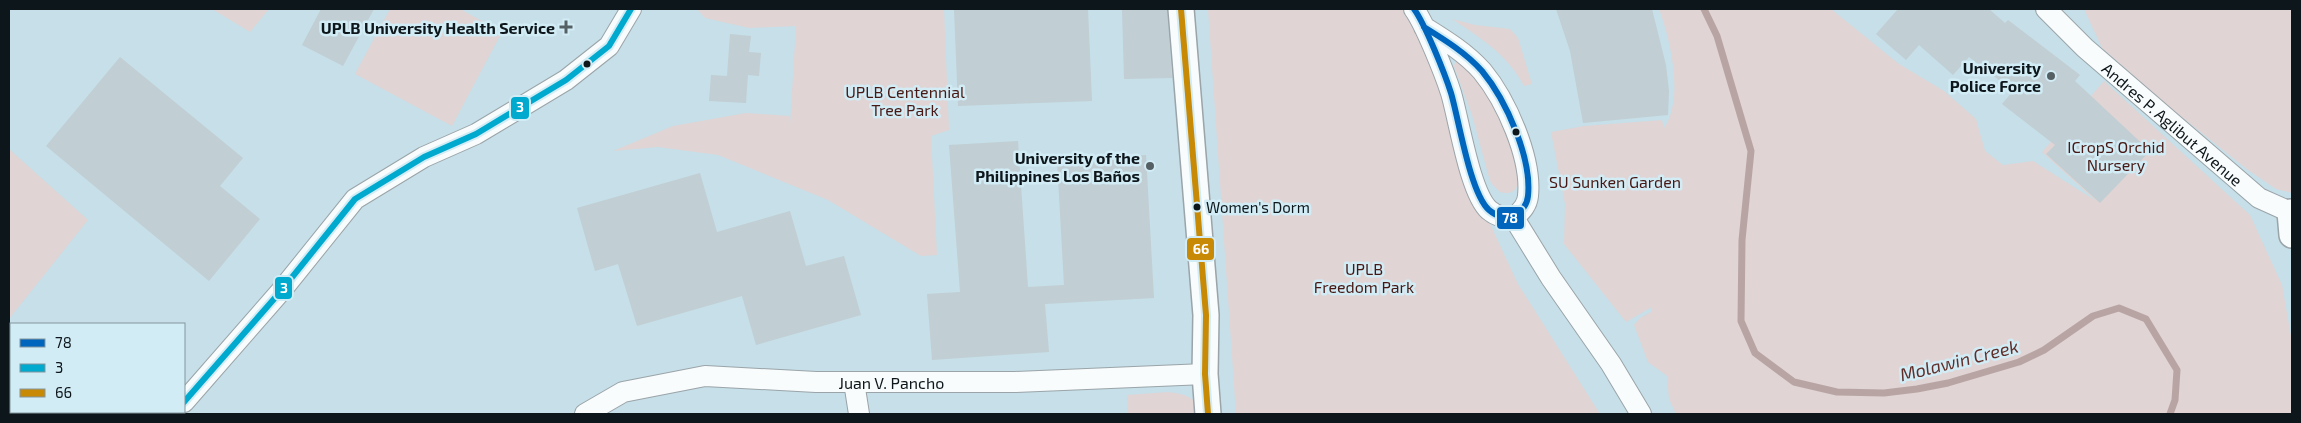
<svg xmlns="http://www.w3.org/2000/svg" width="2301" height="423" font-family="'Exo 2',sans-serif">
  <style>
    .built { fill: #c6dfe8; fill-rule: evenodd }
    .green { fill: #e0d4d4 }
    .lines { fill: none; stroke-linecap: round; stroke-linejoin: round }
    .stream { stroke: #b8a5a3; stroke-width: 7 }
    .building { fill: #c1ced3 }
    .minor-casing { stroke: #9aa4a9; stroke-width: 22 }
    .tertiary-casing { stroke: #9aa4a9; stroke-width: 28 }
    .minor { stroke: #f9fcfc; stroke-width: 20 }
    .tertiary { stroke: #f9fcfc; stroke-width: 25 }
    .bus-1-casing { stroke: #d2ecf6; stroke-width: 10 }
    .bus-2-casing { stroke: #d2ecf6; stroke-width: 10 }
    .bus-3-casing { stroke: #d2ecf6; stroke-width: 10 }
    .bus-1 { stroke: #0065bd; stroke-width: 6 }
    .bus-2 { stroke: #00a9ce; stroke-width: 6 }
    .bus-3 { stroke: #c88905; stroke-width: 6 }
    .poi-dot { fill: #556064; stroke: #d2ecf6; stroke-width: 2 }
    .bus-dot { fill: #0d161a; stroke: #d2ecf6; stroke-width: 2 }
    .labels { text-anchor: middle; dominant-baseline: central; stroke-width: 5; stroke-linejoin: round; paint-order: stroke }
    .bus-label { font-size: 15px; fill: #0d161a; stroke: #d2ecf6; text-anchor: start }
    .poi-label { font-size: 16px; font-weight: bold; fill: #0d161a; stroke: #d2ecf6; text-anchor: end }
    .park-label { font-size: 16px; fill: #481914; stroke: #d2ecf6 }
    .street-label { font-size: 16px; fill: #0d161a; stroke: #d2ecf6 }
    .water-label { font-size: 18px; font-style: italic; fill: #612f29; stroke: #d2ecf6 }
    .line-badge { stroke: #d2ecf6; stroke-width: 2 }
    .badge-label { font-size: 14px; text-anchor: middle; font-weight: bold; fill: #fff }
  </style>
  <rect width="100%" height="100%" fill="#dae8ee"/>
  <path class="built" d="M9,9H2292V414H9ZM11,324H184V412H11Z"/>
  <g class="green">
    <polygon points="212,9 269,9 250,32"/>
    <polygon points="390,9 460,9 502,32 452,126 355,74"/>
    <polygon points="697,9 944,9 949,130 931,136 937,255 921,256 828,200 718,155 658,147 613,151 673,126 746,113 790,116 790,125 796,26 749,28 705,18"/>
    <polygon points="1208,9 1408,9 1431,45 1477,196 1518,284 1600,414 1236,414"/>
    <path d="M1659,9H1831L1899,64L1944,91L1976,119L1985,151L2003,165L2033,161L2096,201L2042,152L2104,81L2250,215L2282,285L2292,342V414H1676L1669,399L1667,376L1648,362L1634,325L1640,318L1651,312L1652,307L1626,322L1564,244L1565,204L1551,132L1584,126L1662,120L1664,128C1684,99 1671,41 1659,9Z"/>
    <polygon points="2084,9 2292,9 2292,193 2276,189 2248,170 2168,106 2102,48"/>
    <path d="M1452,19L1475,25L1510,29L1518,38L1532,84L1524,86C1508,55 1481,38 1452,19Z"/>
    <path d="M1457,57C1460,59 1464,62 1467,64C1480,77 1551,205 1500,192L1491,183L1488,174L1472,115L1454,66Z"/>
    <polygon points="9,149 88,220 9,319"/>
    <path d="M1168,392C1185,394 1196,397 1203,414H1128L1127,395Z"/>
  </g>
  <g class="lines">
    <polyline class="stream" points="1704,9 1717,36 1751,151 1742,240 1741,321 1755,353 1794,382 1837,392 1884,393 1917,389 1948,383 2019,362 2044,350 2093,316 2119,308 2146,319 2177,370 2175,400 2170,414"/>
  </g>
  <g class="building">
    <polygon points="321,9 374,9 343,66 302,45"/>
    <polygon points="954,9 1088,9 1092,101 958,106"/>
    <polygon points="1122,9 1167,9 1172,78 1124,79"/>
    <polygon points="1556,9 1652,9 1666,65 1669,91 1668,115 1583,123 1570,51"/>
    <polygon points="1898,9 1989,9 2005,23 2008,20 2080,75 2075,81 2150,151 2100,203 2046,154 2055,145 2002,104 2013,91 1969,57 1953,75 1919,45 1906,60 1876,34"/>
    <polygon points="730,34 751,36 749,52 761,53 759,76 748,75 746,103 709,101 711,75 727,76"/>
    <polygon points="120,57 243,158 220,186 260,219 209,281 46,146"/>
    <polygon points="1018,141 1028,287 1064,285 1057,160 1146,155 1154,298 1045,304 1049,352 932,360 927,294 960,292 949,145"/>
    <polygon points="700,173 717,232 790,211 806,266 844,256 861,315 756,345 742,296 637,326 618,264 595,271 577,208"/>
  </g>
  <g class="lines">
    <g class="minor-casing">
      <g id="minor">
        <path d="M1414,9C1425,24 1445,74 1451,93C1459,120 1470,193 1489,210C1497,217 1505,218 1514,218C1521,211 1527,206 1528,196C1532,158 1506,100 1482,71C1466,53 1445,40 1424,27"/>
        <path id="s1" d="M2046,9L2085,48L2259,198L2290,212"/>
        <polyline points="1514,218 1551,278 1611,364 1641,414"/>
        <polyline points="854,382 859,414"/>
        <polyline points="184,402 281,291 355,199 424,157 476,134 566,80 609,46 631,9"/>
        <path id="s2" d="M585,414L623,392L705,376L816,382H1015L1205,374"/>
      </g>
    </g>
    <g class="tertiary-casing">
      <g id="tertiary">
        <polyline points="1181,9 1206,315 1205,374 1208,414"/>
        <polyline points="2292,213 2290,212 2292,235"/>
      </g>
    </g>
    <use href="#minor" class="minor"/>
    <use href="#tertiary" class="tertiary"/>
    <g class="bus-1-casing">
      <path id="bus-1" d="M1414,9C1425,24 1445,74 1451,93C1459,120 1470,193 1489,210C1497,217 1505,218 1514,218C1521,211 1527,206 1528,196C1532,158 1506,100 1482,71C1466,53 1445,40 1424,27"/>
    </g>
    <g class="bus-2-casing">
      <polyline id="bus-2" points="184,402 281,291 355,199 424,157 476,134 566,80 609,46 631,9"/>
    </g>
    <g class="bus-3-casing">
      <polyline id="bus-3" points="1181,9 1206,315 1205,374 1208,414"/>
    </g>
    <use href="#bus-1" class="bus-1"/>
    <use href="#bus-2" class="bus-2"/>
    <use href="#bus-3" class="bus-3"/>
  </g>
  <g class="poi-dot">
    <path d="M563.5 19.5h5v5h5v5h-5v5h-5v-5h-5v-5h5z"/>
    <circle cx="2051" cy="76" r="5"/>
    <circle cx="1150" cy="166" r="5"/>
  </g>
  <g class="bus-dot">
    <circle cx="587" cy="64" r="4.5"/>
    <circle cx="1516" cy="132" r="4.5"/>
    <circle cx="1197" cy="207" r="4.5"/>
  </g>
  <g class="labels">
    <g class="bus-label">
      <text x="1206" y="207">Women's Dorm</text>
    </g>
    <g class="poi-label">
      <text x="555" y="27">UPLB University Health Service</text>
      <text x="2041" y="67">University<tspan x="2041" dy="18">Police Force</tspan></text>
      <text x="1140" y="157">University of the<tspan x="1140" dy="18">Philippines Los Baños</tspan></text>
    </g>
    <g class="park-label">
      <text x="905" y="91">UPLB Centennial<tspan x="905" dy="18">Tree Park</tspan></text>
      <text x="2116" y="146">ICropS Orchid<tspan x="2116" dy="18">Nursery</tspan></text>
      <text x="1615" y="181">SU Sunken Garden</text>
      <text x="1364" y="268">UPLB<tspan x="1364" dy="18">Freedom Park</tspan></text>
    </g>
    <g class="street-label">
      <text stroke="none"><textPath href="#s1" startOffset="171">Andres P. Aglibut Avenue</textPath></text>
      <text stroke="none"><textPath href="#s2" startOffset="314">Juan V. Pancho</textPath></text>
    </g>
    <g class="water-label">
      <text transform="translate(1959 360) rotate(-14)">Molawin Creek</text>
    </g>
  </g>
  <g class="line-badge">
    <rect x="510" y="96" width="20" height="24" rx="5" fill="#00a9ce"/>
    <rect x="1496" y="206" width="29" height="24" rx="5" fill="#0065bd"/>
    <rect x="1186" y="237" width="29" height="24" rx="5" fill="#c88905"/>
    <rect x="274" y="276" width="19" height="24" rx="5" fill="#00a9ce"/>
  </g>
  <g class="badge-label">
    <text x="520" y="112">3</text>
    <text x="1510" y="223">78</text>
    <text x="1201" y="254">66</text>
    <text x="284" y="293">3</text>
  </g>
  <rect width="2301" height="423" fill="none" stroke="#0d161a" stroke-width="20"/>
  <rect x="10" y="323" width="175" height="90" fill="#d2ecf6" stroke="#83969e"/>
  <rect x="20" y="339" width="25" height="8" fill="#0065bd" stroke="#83969e"/>
  <text x="55" y="348" font-size="15" fill="#0d161a">78</text>
  <rect x="20" y="364" width="25" height="8" fill="#00a9ce" stroke="#83969e"/>
  <text x="55" y="373" font-size="15" fill="#0d161a">3</text>
  <rect x="20" y="389" width="25" height="8" fill="#c88905" stroke="#83969e"/>
  <text x="55" y="398" font-size="15" fill="#0d161a">66</text>
</svg>
